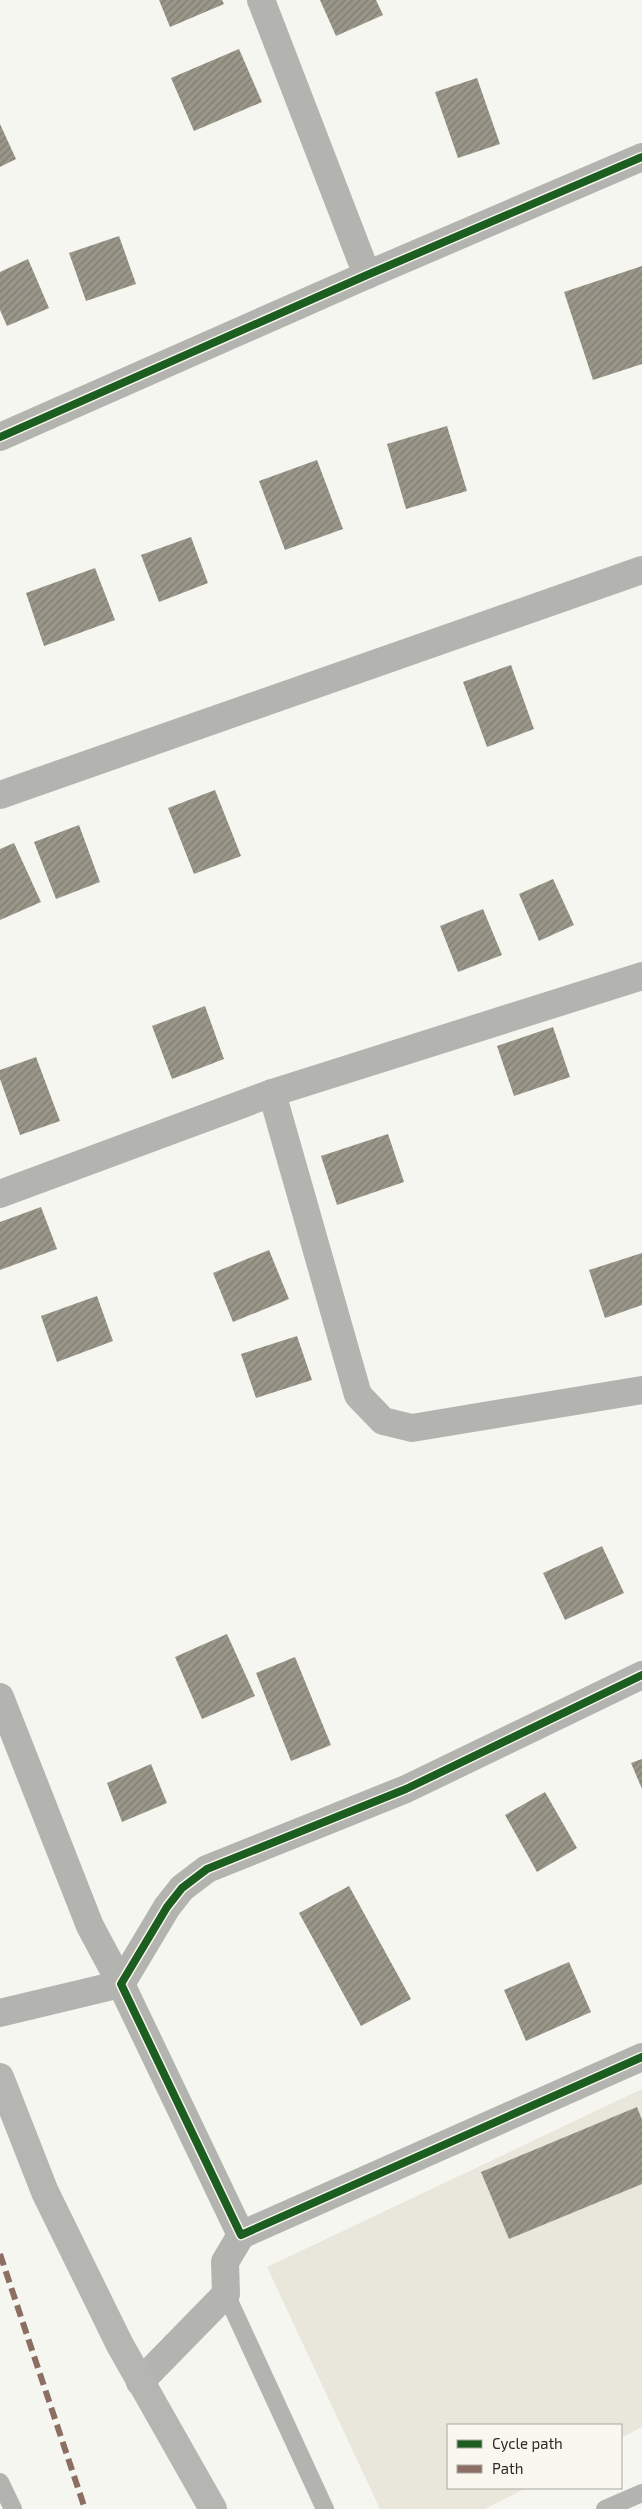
<svg xmlns="http://www.w3.org/2000/svg" width="642" height="2509" font-family="'Exo 2',sans-serif">
  <style>
    .built { fill: #e9e7dc }
    .building { fill: url(#building-hatch) }
    .lines { fill: none; stroke-linecap: round; stroke-linejoin: round }
    .lane { stroke: #b3b3b0; stroke-width: 18 }
    .street { stroke: #b3b3b0; stroke-width: 28 }
    .primary { stroke: #b5b5b2; stroke-width: 28 }
    .quiet { stroke: #8d6e63; stroke-width: 6; stroke-dasharray: 12 6; stroke-linecap: butt }
    .cycleway-casing { stroke: #f9f7ee; stroke-width: 11 }
    .cycleway { stroke: #1b5e20; stroke-width: 8 }
  </style>
  <defs>
    <pattern id="building-hatch" width="6" height="6" patternUnits="userSpaceOnUse" patternTransform="scale(1.25)"><rect width="6" height="6" fill="#9a978a"/><path d="M-1 1l2-2M0 6l6-6M5 7l2-2" fill="none" stroke="#7e7b71"/></pattern>
  </defs>
  <rect width="100%" height="100%" fill="#f6f6f1"/>
  <polygon class="built" points="642,2089 642,2427 621,2438 621,2425 448,2425 448,2488 526,2488 485,2509 380,2509 267,2267"/>
  <g class="building">
    <polygon points="159,0 222,0 224,4 170,27"/>
    <polygon points="320,0 376,0 383,15 336,36"/>
    <polygon points="239,49 262,102 194,131 171,78"/>
    <polygon points="477,78 500,144 458,158 435,92"/>
    <polygon points="0,124 16,159 0,167"/>
    <polygon points="119,236 136,284 86,301 69,253"/>
    <polygon points="28,259 49,308 7,326 0,310 0,272"/>
    <polygon points="642,266 642,364 593,380 564,292"/>
    <polygon points="447,426 467,491 406,509 387,444"/>
    <polygon points="317,460 343,529 285,550 259,481"/>
    <polygon points="191,537 208,583 159,602 141,555"/>
    <polygon points="95,568 115,620 44,646 26,593"/>
    <polygon points="511,665 534,729 487,747 463,682"/>
    <polygon points="215,790 241,856 194,874 168,808"/>
    <polygon points="79,825 100,882 56,899 34,842"/>
    <polygon points="14,843 41,902 0,920 0,849"/>
    <polygon points="553,879 574,925 539,941 519,894"/>
    <polygon points="483,909 502,955 458,972 440,926"/>
    <polygon points="205,1006 224,1059 172,1079 152,1026"/>
    <polygon points="553,1027 570,1077 514,1096 497,1046"/>
    <polygon points="36,1057 60,1121 20,1135 0,1079 0,1070"/>
    <polygon points="388,1134 404,1182 337,1205 321,1156"/>
    <polygon points="41,1207 57,1249 0,1270 0,1222"/>
    <polygon points="269,1250 289,1299 233,1322 213,1273"/>
    <polygon points="642,1253 642,1305 605,1318 589,1270"/>
    <polygon points="97,1296 113,1341 57,1362 41,1316"/>
    <polygon points="297,1336 312,1380 256,1398 241,1354"/>
    <polygon points="602,1546 624,1593 565,1620 543,1573"/>
    <polygon points="227,1634 255,1696 202,1719 175,1657"/>
    <polygon points="295,1657 331,1745 291,1761 256,1673"/>
    <polygon points="642,1759 642,1789 631,1763"/>
    <polygon points="151,1764 167,1803 122,1822 107,1783"/>
    <polygon points="545,1792 577,1848 537,1872 505,1815"/>
    <polygon points="349,1886 411,1999 361,2026 299,1913"/>
    <polygon points="569,1962 591,2012 526,2041 504,1990"/>
    <polygon points="637,2107 642,2120 642,2184 509,2239 481,2172"/>
  </g>
  <g class="lines">
    <g class="lane">
      <polyline points="226,2294 325,2509"/>
      <polyline points="0,2482 13,2509"/>
      <polyline points="605,2509 642,2493"/>
    </g>
    <g class="street">
      <polyline points="261,0 367,275"/>
      <polyline points="0,437 367,275 642,157"/>
      <polyline points="0,795 642,570"/>
      <polyline points="272,1093 358,1395 383,1421 412,1428 642,1390"/>
      <polyline points="0,1194 272,1093 642,976"/>
      <polyline points="642,1675 406,1789 207,1869 182,1888 167,1907 121,1984 241,2235 642,2057"/>
      <polyline points="0,1697 90,1926 121,1984 0,2013"/>
      <polyline points="140,2382 226,2294 225,2262 241,2235"/>
    </g>
    <polyline class="primary" points="0,2077 45,2192 120,2345 213,2509"/>
    <polyline class="quiet" points="0,2254 85,2509"/>
    <g class="cycleway-casing">
      <g id="cycleway">
        <polyline points="0,437 367,275 642,157"/>
        <polyline points="642,1675 406,1789 207,1869 182,1888 167,1907 121,1984 241,2235 642,2057"/>
      </g>
    </g>
    <use href="#cycleway" class="cycleway"/>
  </g>
  <rect x="447" y="2424" width="175" height="65" fill="#f9f7ee" stroke="#a7a69f"/>
  <rect x="457" y="2440" width="25" height="8" fill="#1b5e20" stroke="#a7a69f"/>
  <text x="492" y="2449" font-size="15" fill="#2c2c28">Cycle path</text>
  <rect x="457" y="2465" width="25" height="8" fill="#8d6e63" stroke="#a7a69f"/>
  <text x="492" y="2474" font-size="15" fill="#2c2c28">Path</text>
</svg>
